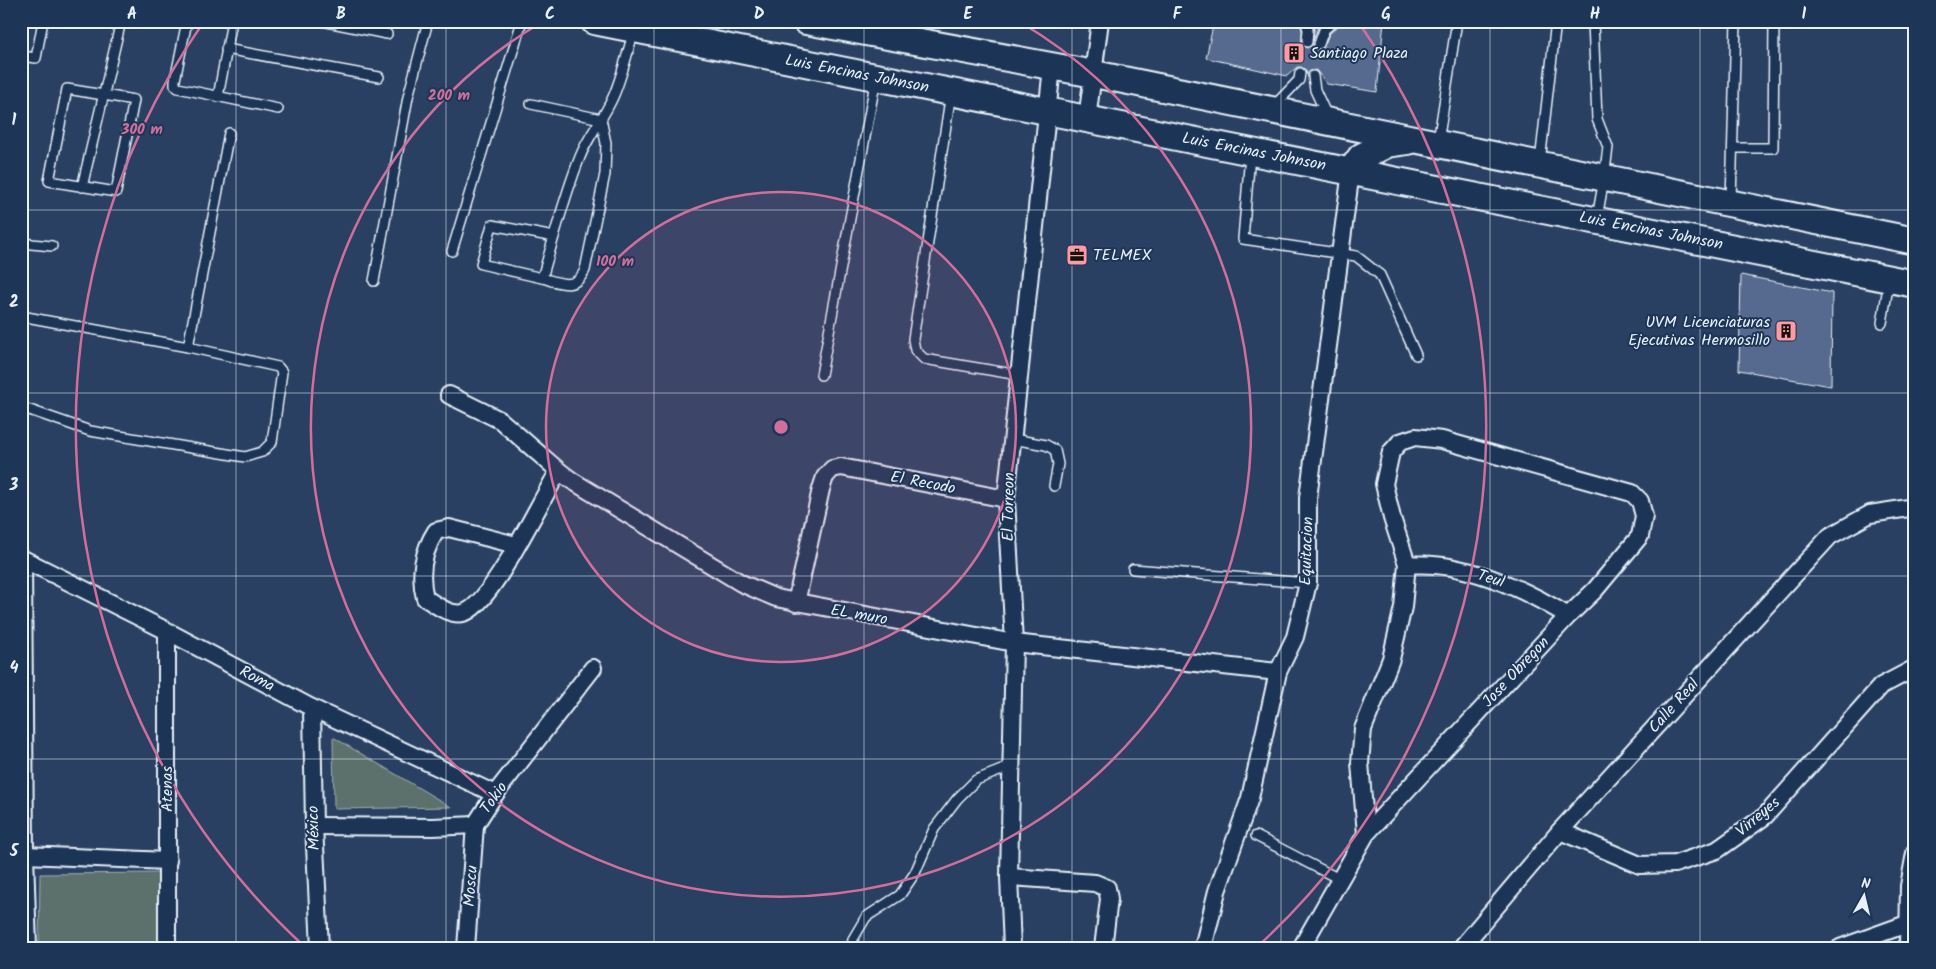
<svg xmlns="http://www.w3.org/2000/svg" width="1936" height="969" font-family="Kalam,sans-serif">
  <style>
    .green { fill: #5d716c; stroke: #a2b1b2 }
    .building { fill: #576b8f; stroke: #e8f1f8 }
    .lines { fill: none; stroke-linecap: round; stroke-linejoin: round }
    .lane-casing { stroke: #e8f1f8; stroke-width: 12 }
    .street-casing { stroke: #e8f1f8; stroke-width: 20 }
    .primary-casing { stroke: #e8f1f8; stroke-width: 30 }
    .lane { stroke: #1d3557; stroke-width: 9 }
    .street { stroke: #1d3557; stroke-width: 16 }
    .primary { stroke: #1d3557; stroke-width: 26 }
    .grid { fill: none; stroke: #e8f1f8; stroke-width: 1; stroke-opacity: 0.55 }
    .ring { fill: none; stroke: #d16f9a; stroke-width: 2.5 }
    .labels { text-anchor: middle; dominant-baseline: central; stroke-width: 4; stroke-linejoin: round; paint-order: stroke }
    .poi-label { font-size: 16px; fill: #e8f1f8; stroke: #1d3557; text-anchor: start }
    .street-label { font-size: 16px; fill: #e8f1f8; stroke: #1d3557 }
    .centre { fill: #d16f9a; stroke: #1d3557; stroke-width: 2.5 }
    .ring-label { font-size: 15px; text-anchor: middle; font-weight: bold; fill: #d16f9a; stroke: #1d3557; stroke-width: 4; stroke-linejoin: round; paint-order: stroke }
    .neatline { fill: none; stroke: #e8f1f8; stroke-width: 2 }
    .grid-label { font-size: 16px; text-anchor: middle; font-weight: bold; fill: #e8f1f8 }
  </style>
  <rect width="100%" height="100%" fill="#294062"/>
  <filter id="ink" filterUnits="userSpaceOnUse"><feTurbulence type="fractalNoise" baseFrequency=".02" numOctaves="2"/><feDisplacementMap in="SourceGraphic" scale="10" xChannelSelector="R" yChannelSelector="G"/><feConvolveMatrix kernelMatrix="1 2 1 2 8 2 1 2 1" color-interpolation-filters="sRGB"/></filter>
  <g filter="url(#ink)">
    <g class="green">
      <polygon points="333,737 451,807 334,809"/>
      <polygon points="158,873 158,948 39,948 40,874"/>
    </g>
    <g class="building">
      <polygon points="1214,21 1299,21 1302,30 1302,45 1307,48 1313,44 1315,48 1320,50 1323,48 1329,34 1338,26 1340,21 1384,21 1377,92 1327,84 1316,70 1310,71 1307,75 1306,70 1301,67 1297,67 1287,76 1206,58"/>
      <polygon points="1312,21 1324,21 1318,27 1313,41 1314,29"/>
      <polygon points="1741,275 1832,293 1831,386 1739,370"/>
    </g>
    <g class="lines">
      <g class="lane-casing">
        <g id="lane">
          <polyline points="187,21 175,80 175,85 178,88 278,109"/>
          <polyline points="322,21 387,34"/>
          <polyline points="1305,21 1308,29 1307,42"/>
          <polyline points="1593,21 1597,119 1608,147 1604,179 1597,218"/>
          <polyline points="1319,44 1324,30 1334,21"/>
          <polyline points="226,49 379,77"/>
          <polyline points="21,56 36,58 43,21"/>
          <polyline points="1313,76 1315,90 1327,116"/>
          <polygon points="67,89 134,100 116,192 49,181"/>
          <polyline points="951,93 913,339 915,350 924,359 1019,375"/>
          <polyline points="218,97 232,21"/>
          <path d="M531,104L601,119L606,143L605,174L585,270C575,291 561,283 542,278"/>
          <polyline points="1273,107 1299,80 1300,73"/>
          <polyline points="1438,142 1457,21"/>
          <polyline points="1733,148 1773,148 1774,21"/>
          <polyline points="1250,155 1243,239 1356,256 1380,275 1416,355"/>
          <polyline points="1540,162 1556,21"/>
          <polyline points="82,187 121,21"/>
          <polyline points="1731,201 1736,21"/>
          <path d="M554,237L492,225L481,264L542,278C554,238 564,197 580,157C588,136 604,118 613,97C622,77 627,53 634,31"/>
          <polyline points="21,243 52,246"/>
          <polyline points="452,251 522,21"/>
          <polyline points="374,281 408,97 428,21"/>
          <polyline points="21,316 188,347 278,367 282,372 272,442 262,452 245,457 90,431 21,407"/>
          <polyline points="1882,323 1889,281"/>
          <polyline points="188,347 229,133"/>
          <polyline points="821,375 876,78"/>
          <polyline points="1013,439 1046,445 1055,450 1058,464 1054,486"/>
          <polyline points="1133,569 1308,583"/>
          <polyline points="1256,836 1339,879"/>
          <polyline points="852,948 853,939 866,917 900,895 915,873 934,829 957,799 976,780 1012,766"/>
        </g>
      </g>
      <g class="street-casing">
        <g id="street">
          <polyline points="1087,119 1100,21"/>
          <polyline points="449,395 500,420 559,471"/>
          <path d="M516,545L449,528L436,531C423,551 419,575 425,598C436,605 450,616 463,613C491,607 541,498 559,471L571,480L741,583L776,598L1014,643L1278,672"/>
          <polyline points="21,558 167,631 312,708 495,794"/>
          <polyline points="23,559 25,855 28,948"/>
          <path d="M1407,564C1421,565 1436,564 1450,567C1493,575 1531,593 1568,616"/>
          <polyline points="796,603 821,489 825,477 832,469 841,467 1006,499"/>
          <polyline points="312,708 314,826 320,948"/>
          <polyline points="314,826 433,827 475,825 495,794 593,668"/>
          <polyline points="1560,831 1640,865 1675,864 1717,850 1765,816 1881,686 1915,668"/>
          <polyline points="25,855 168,861"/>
          <polyline points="1009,877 1095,883 1107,888 1109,899 1103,948"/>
          <polyline points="167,948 167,631"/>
          <polyline points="466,948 475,825"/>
          <polyline points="1012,948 1009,877 1014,643 1006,499 1052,67"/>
          <polyline points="1203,948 1217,891 1250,798 1278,672 1295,637 1308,583 1308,498 1351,171"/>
          <polyline points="1301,948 1366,834 1360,763 1363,729 1391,659 1403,607 1407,564 1392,518 1384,484 1391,452 1400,442 1415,437 1442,440 1632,493 1640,501 1644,516 1640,536 1595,590 1568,616 1366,834"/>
          <polyline points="1461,948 1560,831 1830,536 1870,514 1915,507"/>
          <polyline points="1840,948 1915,921"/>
          <polyline points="1908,948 1909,886 1915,853"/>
        </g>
      </g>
      <g class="primary-casing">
        <g id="primary">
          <polyline points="594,21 1915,284"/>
          <polyline points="806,21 1094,74 1915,241"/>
          <polyline points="1351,171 1361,157 1387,144 1408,141"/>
        </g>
      </g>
      <use href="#lane" class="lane"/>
      <use href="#street" class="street"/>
      <use href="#primary" class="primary"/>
    </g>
  </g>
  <path class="grid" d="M236,21V948M446,21V948M654,21V948M864,21V948M1072,21V948M1281,21V948M1490,21V948M1700,21V948M21,210H1915M21,393H1915M21,576H1915M21,759H1915"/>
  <circle cx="781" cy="427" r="235" fill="#d16f9a" fill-opacity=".12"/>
  <g class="ring">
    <circle cx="781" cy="427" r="235"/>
    <path d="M1020 22A470 470 0 1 1 542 22"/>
    <path d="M305 947A705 705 0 0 1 203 23M1359 23A705 705 0 0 1 1257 947"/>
  </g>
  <defs>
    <g id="building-square" transform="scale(1.125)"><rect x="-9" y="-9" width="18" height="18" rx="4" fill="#ff9aa2" stroke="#1d3557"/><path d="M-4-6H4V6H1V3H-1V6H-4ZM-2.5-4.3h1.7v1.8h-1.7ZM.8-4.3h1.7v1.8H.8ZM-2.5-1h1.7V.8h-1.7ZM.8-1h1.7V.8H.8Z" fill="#111"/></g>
    <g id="office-square" transform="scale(1.125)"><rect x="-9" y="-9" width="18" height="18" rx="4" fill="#ff9aa2" stroke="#1d3557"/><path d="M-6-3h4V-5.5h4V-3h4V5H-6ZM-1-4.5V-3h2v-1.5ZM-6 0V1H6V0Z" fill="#111"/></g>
  </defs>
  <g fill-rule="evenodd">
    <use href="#building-square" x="1294" y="53"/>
    <use href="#office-square" x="1077" y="255"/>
    <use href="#building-square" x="1786" y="331"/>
  </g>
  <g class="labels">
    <g class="poi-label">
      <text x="1310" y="53">Santiago Plaza</text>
      <text x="1093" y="255">TELMEX</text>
      <text x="1770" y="322" text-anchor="end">UVM Licenciaturas<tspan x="1770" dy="18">Ejecutivas Hermosillo</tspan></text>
    </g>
    <g class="street-label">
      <text transform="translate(857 74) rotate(11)">Luis Encinas Johnson</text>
      <text transform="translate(1254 152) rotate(11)">Luis Encinas Johnson</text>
      <text transform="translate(1651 231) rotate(11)">Luis Encinas Johnson</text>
      <text transform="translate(923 483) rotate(11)">El Recodo</text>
      <text transform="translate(1009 507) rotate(-89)">El Torreon</text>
      <text transform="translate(1307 551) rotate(-88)">Equitacion</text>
      <text transform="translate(1491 579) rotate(17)">Teul</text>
      <text transform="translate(859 615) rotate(10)">EL muro</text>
      <text transform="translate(1516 672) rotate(-47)">Jose Obregon</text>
      <text transform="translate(257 679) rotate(28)">Roma</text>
      <text transform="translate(1674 706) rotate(-48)">Calle Real</text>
      <text transform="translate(167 789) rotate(-90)">Atenas</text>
      <text transform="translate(494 798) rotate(-55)">Tokio</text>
      <text transform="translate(1758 817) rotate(-40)">Virreyes</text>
      <text transform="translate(314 828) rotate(-92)">México</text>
      <text transform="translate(471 886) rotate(-86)">Moscu</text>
    </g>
  </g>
  <circle cx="781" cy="427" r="8" class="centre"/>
  <g class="ring-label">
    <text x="449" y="100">200 m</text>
    <text x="142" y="134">300 m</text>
    <text x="615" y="266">100 m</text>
  </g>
  <rect width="1936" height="969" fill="none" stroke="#1d3557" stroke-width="55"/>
  <g transform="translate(1864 896) rotate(8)" stroke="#1d3557" stroke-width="4" paint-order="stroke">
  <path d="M0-4L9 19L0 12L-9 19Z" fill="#e8f1f8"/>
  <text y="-8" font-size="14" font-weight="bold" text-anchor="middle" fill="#e8f1f8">N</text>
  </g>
  <rect x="28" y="28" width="1880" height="914" class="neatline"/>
  <g class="grid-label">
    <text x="132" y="19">A</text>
    <text x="341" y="19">B</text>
    <text x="550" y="19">C</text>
    <text x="759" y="19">D</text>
    <text x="968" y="19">E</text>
    <text x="1177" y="19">F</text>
    <text x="1386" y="19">G</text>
    <text x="1595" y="19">H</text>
    <text x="1804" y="19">I</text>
    <text x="14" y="125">1</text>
    <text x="14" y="307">2</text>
    <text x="14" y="490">3</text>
    <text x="14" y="673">4</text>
    <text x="14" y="856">5</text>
  </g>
</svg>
